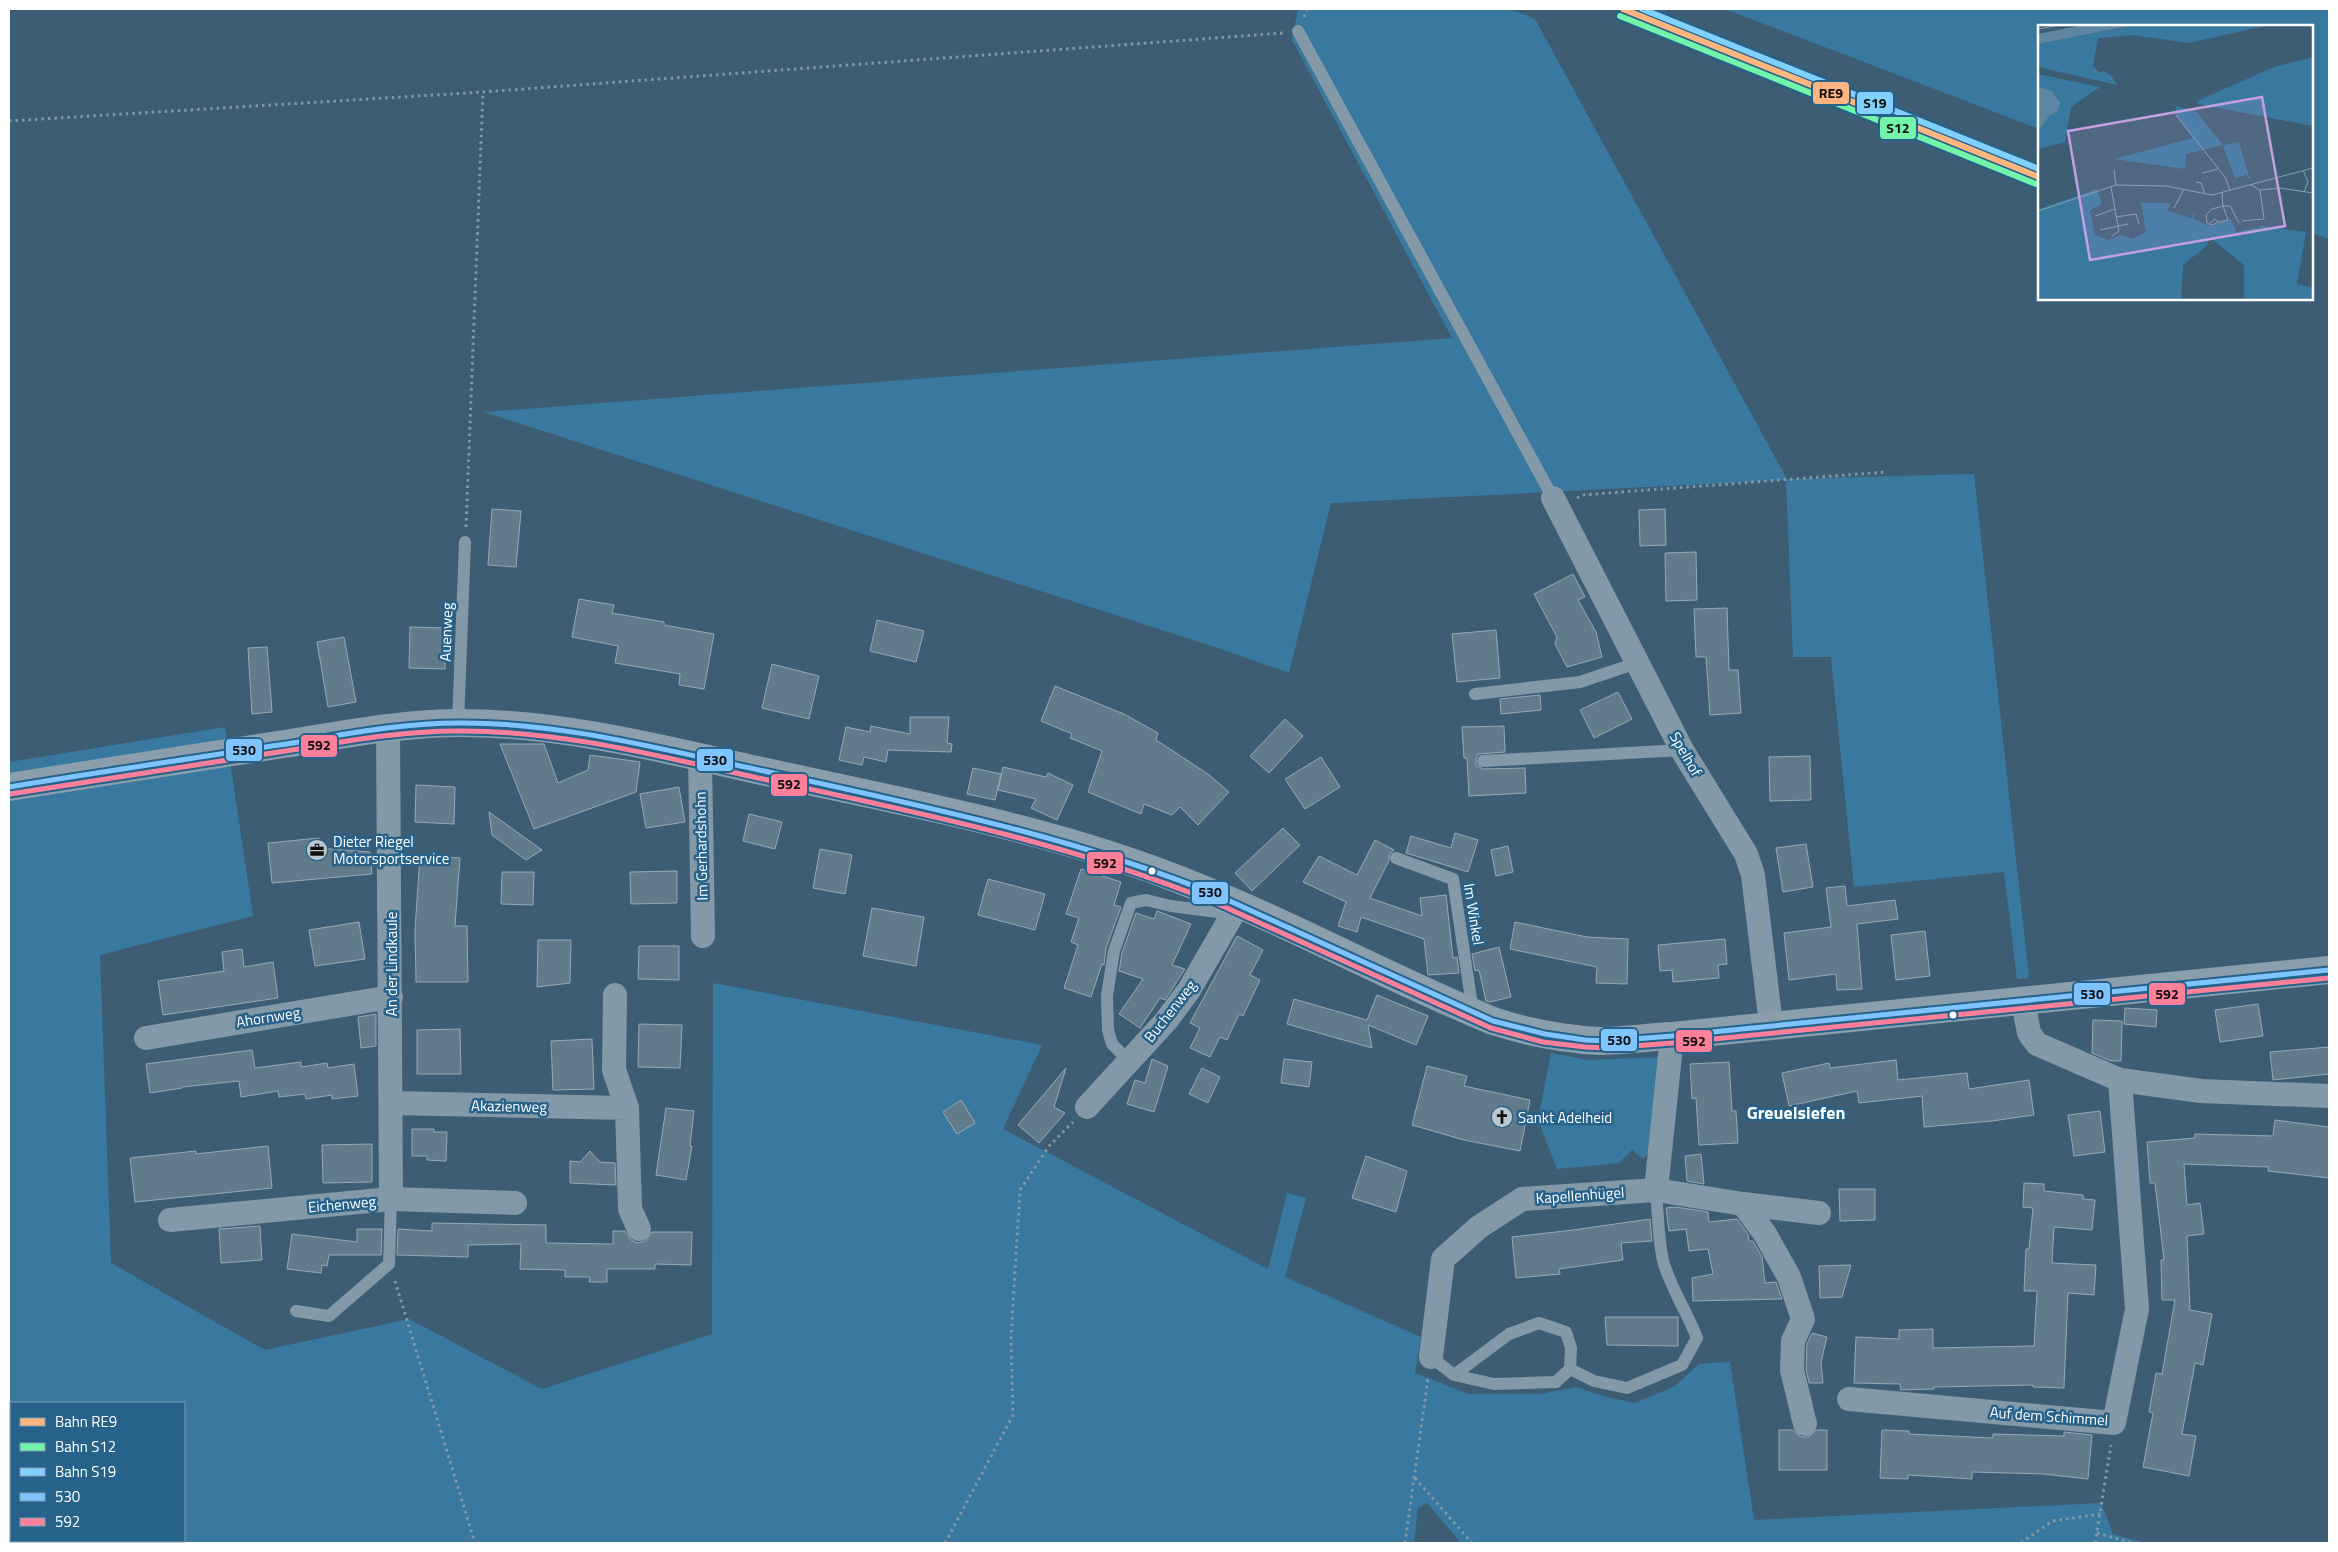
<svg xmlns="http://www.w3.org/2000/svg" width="2338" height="1552" font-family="'Titillium Web',sans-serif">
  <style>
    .green { fill: #3a799f; fill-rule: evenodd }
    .building { fill: #627b8b; stroke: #97a9b6 }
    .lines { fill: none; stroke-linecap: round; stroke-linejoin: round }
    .path { stroke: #8399a7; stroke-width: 3; stroke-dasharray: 2.5 4; stroke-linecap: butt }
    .service { stroke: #8399a7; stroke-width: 12 }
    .minor { stroke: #8399a7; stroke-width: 24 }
    .secondary { stroke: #8a9eac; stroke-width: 28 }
    .bus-1-casing { stroke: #266289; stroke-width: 9 }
    .bus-2-casing { stroke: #266289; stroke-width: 9 }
    .bus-1 { stroke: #80c4ff; stroke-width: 5 }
    .bus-2 { stroke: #ff8098; stroke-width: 5 }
    .rail-1-casing { stroke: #266289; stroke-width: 10 }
    .rail-2-casing { stroke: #266289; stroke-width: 10 }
    .rail-3-casing { stroke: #266289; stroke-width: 10 }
    .rail-1 { stroke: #ffb580; stroke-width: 6 }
    .rail-2 { stroke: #73f4aa; stroke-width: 6 }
    .rail-3 { stroke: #80d1ff; stroke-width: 6 }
    .bus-dot { fill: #fff; stroke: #266289; stroke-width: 2 }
    .labels { text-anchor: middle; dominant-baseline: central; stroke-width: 5; stroke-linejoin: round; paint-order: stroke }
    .street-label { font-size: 15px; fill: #fff; stroke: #266289 }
    .poi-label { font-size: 15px; fill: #fff; stroke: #266289; text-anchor: start }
    .quarter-label { font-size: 18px; font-weight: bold; fill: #fff; stroke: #266289 }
    .inset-road { fill: none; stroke: #8a9eab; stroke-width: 1 }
    .view { fill: #c4a0e2; fill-opacity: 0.15; stroke: #c4a0e2; stroke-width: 2.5 }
    .inset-edge { fill: none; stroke: #fff; stroke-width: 2.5 }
    .line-badge { stroke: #266289; stroke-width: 2 }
    .pale-badge-label { font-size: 14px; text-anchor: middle; font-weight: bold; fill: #111 }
  </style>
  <rect width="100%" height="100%" fill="#3c5d73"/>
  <g class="green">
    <polygon points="1298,9 1510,9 1535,19 1787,479 1974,474 2029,978 2017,979 2004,872 1854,887 1831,657 1793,657 1786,480 1331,503 1289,673 1218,648 484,412 1452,338 1292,40"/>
    <polygon points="1725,9 2329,9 2329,239 2312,233 2312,26 2039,26 2039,129"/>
    <path d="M225,727L253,916L100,955L111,1263L265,1350L409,1319L542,1389L712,1334L713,983L1042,1045L1003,1129L1268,1269L1287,1193L1306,1198L1285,1277L1421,1337L1415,1373L1469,1394H1539L1576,1387L1607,1397L1635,1403L1675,1386L1699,1364L1730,1362L1754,1520L2101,1503L2113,1534L2146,1543H1461L1427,1503L1418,1508L1414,1543H9V762ZM11,1403H184V1541H11Z"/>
    <polygon points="1551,1053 1588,1060 1664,1057 1657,1143 1643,1159 1632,1150 1619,1163 1557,1169 1538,1120"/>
  </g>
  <g class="building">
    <polygon points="492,509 521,511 516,567 488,565"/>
    <polygon points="1665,509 1666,545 1640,546 1639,510"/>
    <polygon points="1696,552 1697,600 1666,601 1665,553"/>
    <polygon points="1573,574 1585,597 1578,600 1596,632 1602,657 1567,667 1555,644 1557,637 1534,594"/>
    <polygon points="579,599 614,605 612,613 664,622 664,625 714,634 704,689 679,685 680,674 615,663 618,646 572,637"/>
    <polygon points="1727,608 1729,670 1738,670 1741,713 1710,715 1706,657 1696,657 1694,609"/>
    <polygon points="877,620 924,631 916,662 870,651"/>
    <polygon points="410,627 446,628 445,669 409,668"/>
    <polygon points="1496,630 1500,678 1457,682 1452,634"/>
    <polygon points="344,637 356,702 328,707 317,642"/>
    <polygon points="267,647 272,712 252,714 248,648"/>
    <polygon points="772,664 819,676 809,719 762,708"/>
    <polygon points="1055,686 1124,714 1158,733 1156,740 1208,774 1229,792 1198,825 1180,807 1172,815 1144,804 1141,814 1088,792 1102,751 1070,738 1072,734 1041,721"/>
    <polygon points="1618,692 1632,719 1594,738 1580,710"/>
    <polygon points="1540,695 1541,710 1501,714 1500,699"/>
    <polygon points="910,717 949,717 947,743 952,744 951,752 888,750 886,762 864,757 862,765 839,760 846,727 870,732 871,726 910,734"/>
    <polygon points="1285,719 1303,736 1269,773 1250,756"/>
    <polygon points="1504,726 1505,752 1479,754 1476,758 1476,765 1483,769 1525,768 1526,793 1469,796 1467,758 1464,758 1462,727"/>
    <polygon points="500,744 544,744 558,783 588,770 590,755 640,762 636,792 534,829"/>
    <polygon points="1810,756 1811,800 1770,801 1769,757"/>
    <polygon points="1321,757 1340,787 1305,809 1285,779"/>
    <polygon points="1003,767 1046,777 1048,773 1073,785 1057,820 1031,808 1036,799 998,790"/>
    <polygon points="973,768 1001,774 995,800 967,794"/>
    <polygon points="416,785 455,787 454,824 415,822"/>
    <polygon points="679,787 685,822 646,828 640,794"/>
    <polygon points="489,812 542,850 526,860 492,835"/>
    <polygon points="749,814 782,822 775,849 743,841"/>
    <polygon points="1283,828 1300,845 1252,891 1235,873"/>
    <polygon points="1455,833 1478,840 1468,872 1406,853 1411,836 1451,848"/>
    <polygon points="319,838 318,848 370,852 372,874 272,883 268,843"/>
    <polygon points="1375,840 1394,850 1389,855 1389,861 1370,898 1422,916 1420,898 1446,895 1453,958 1457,957 1459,973 1428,975 1424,939 1361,917 1357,932 1338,926 1346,902 1303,882 1319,856 1357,875"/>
    <polygon points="1806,844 1813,887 1783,892 1776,848"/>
    <polygon points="1508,846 1513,872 1496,876 1491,850"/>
    <polygon points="820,849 852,855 845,894 813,888"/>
    <polygon points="420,855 460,858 455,926 467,926 468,982 416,982 415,930"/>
    <polygon points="1081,869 1121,882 1114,905 1121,907 1106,948 1104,965 1102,964 1091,997 1064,988 1078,945 1071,942 1079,918 1066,914"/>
    <polygon points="677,871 677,903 631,904 630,872"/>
    <polygon points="502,872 534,872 533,905 501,904"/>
    <polygon points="988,879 1045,894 1035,930 978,915"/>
    <polygon points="1845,886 1847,906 1895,900 1898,919 1857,924 1862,989 1837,990 1836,974 1789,980 1784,933 1831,927 1826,888"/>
    <polygon points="872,908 924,917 916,966 863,956"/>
    <polygon points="1157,911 1191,924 1172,965 1185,969 1165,1000 1160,998 1140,1028 1119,1014 1143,979 1119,971 1122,953 1136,913 1154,919"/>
    <polygon points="359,922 365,959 315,966 309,930"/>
    <polygon points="1515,922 1587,937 1628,939 1627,984 1596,983 1597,967 1510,949"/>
    <polygon points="1925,931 1930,976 1896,980 1891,935"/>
    <polygon points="1237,936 1263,950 1250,975 1260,980 1243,1016 1239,1014 1227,1040 1220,1037 1210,1057 1190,1048 1200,1028 1190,1023"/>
    <polygon points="1725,939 1727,964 1718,965 1719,978 1673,982 1672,970 1660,971 1658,945"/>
    <polygon points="538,940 571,940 570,983 537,987"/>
    <polygon points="639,946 679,946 679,980 638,979"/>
    <polygon points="1499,947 1511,997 1490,1002 1486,1001 1479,970 1475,971 1472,954"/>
    <polygon points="242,949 244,967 273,962 278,998 163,1015 158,981 224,971 222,952"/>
    <polygon points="1377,995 1428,1016 1416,1045 1368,1025 1372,1048 1287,1024 1294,999 1367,1020"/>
    <polygon points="2258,1004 2263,1036 2220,1042 2215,1010"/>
    <polygon points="2125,1008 2157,1010 2156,1027 2124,1024"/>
    <polygon points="376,1014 376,1046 361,1048 358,1017"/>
    <polygon points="2093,1020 2122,1021 2121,1061 2111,1061 2092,1053"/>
    <polygon points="639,1024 682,1025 680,1068 638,1067"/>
    <polygon points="460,1029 461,1074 417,1074 417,1030"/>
    <polygon points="592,1039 594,1089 553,1090 551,1041"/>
    <polygon points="2329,1047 2329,1074 2273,1080 2270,1052"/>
    <polygon points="252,1050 255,1068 301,1062 301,1067 327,1063 328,1068 354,1064 358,1096 332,1099 332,1095 306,1099 305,1094 279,1097 278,1091 241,1097 239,1081 182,1087 182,1088 150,1093 146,1064"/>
    <polygon points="1152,1059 1168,1066 1154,1112 1127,1104 1135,1080 1145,1083"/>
    <polygon points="1284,1059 1312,1062 1309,1087 1281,1083"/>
    <polygon points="1896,1060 1898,1080 1967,1073 1969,1089 2029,1080 2034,1115 1992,1121 1924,1127 1922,1096 1859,1103 1857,1091 1789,1106 1782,1073 1829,1063 1830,1068"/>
    <polygon points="1729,1062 1732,1111 1736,1111 1738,1143 1699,1145 1696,1098 1692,1099 1690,1064"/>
    <polygon points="1427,1066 1467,1076 1464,1086 1530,1100 1520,1151 1464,1140 1412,1125"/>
    <polygon points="1066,1068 1054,1107 1065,1113 1039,1143 1018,1125"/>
    <polygon points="1202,1068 1220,1077 1208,1103 1189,1094"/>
    <polygon points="961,1100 975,1123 957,1134 943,1112"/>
    <polygon points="666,1108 694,1111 690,1146 692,1146 686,1180 656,1175"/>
    <polygon points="2100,1111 2105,1152 2074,1156 2068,1115"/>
    <polygon points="2275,1120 2329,1127 2329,1178 2268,1171 2269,1167 2184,1164 2187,1205 2200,1203 2204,1234 2187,1236 2190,1310 2212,1314 2203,1365 2195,1363 2182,1434 2196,1436 2189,1476 2143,1467 2153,1413 2149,1412 2156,1373 2162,1374 2175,1300 2162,1300 2161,1260 2164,1260 2155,1183 2150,1183 2147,1142 2195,1138 2195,1134 2273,1136"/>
    <polygon points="412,1129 434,1129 434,1132 447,1132 446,1161 427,1160 427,1156 412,1156"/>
    <polygon points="372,1144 372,1182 323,1183 322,1145"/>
    <polygon points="268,1146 272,1188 135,1202 130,1158 196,1151 196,1154"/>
    <polygon points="590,1151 600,1162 615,1163 616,1185 570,1183 570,1161 580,1162"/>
    <polygon points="1701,1154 1704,1184 1687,1181 1685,1156"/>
    <polygon points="1366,1156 1407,1171 1396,1212 1352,1198"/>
    <polygon points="2024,1183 2044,1184 2044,1191 2083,1195 2083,1199 2095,1200 2092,1230 2054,1227 2052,1263 2096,1265 2094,1295 2068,1293 2064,1388 2033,1387 2033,1385 1934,1387 1934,1389 1901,1390 1900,1384 1854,1383 1856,1337 1899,1339 1899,1330 1933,1329 1933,1348 2034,1346 2037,1291 2024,1291 2026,1249 2029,1249 2033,1208 2023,1207"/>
    <polygon points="1839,1189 1875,1189 1875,1220 1840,1221"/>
    <polygon points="1676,1207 1708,1212 1709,1222 1737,1219 1748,1234 1749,1241 1753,1241 1762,1257 1765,1283 1776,1282 1782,1299 1693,1301 1692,1278 1713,1274 1708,1249 1689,1251 1686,1229 1669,1231 1666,1208"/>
    <polygon points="1650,1219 1652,1241 1621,1243 1623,1260 1559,1269 1560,1274 1516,1278 1512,1237 1573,1230"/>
    <polygon points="432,1223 546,1225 546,1243 613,1244 613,1231 625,1231 631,1240 638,1243 645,1241 652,1232 692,1232 691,1265 655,1264 655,1269 607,1269 607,1282 589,1282 590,1277 565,1277 565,1270 520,1269 521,1244 468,1245 468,1257 397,1255 398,1229 432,1231"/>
    <polygon points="260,1226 262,1260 221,1263 219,1229"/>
    <polygon points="357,1229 382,1229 381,1255 329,1255 327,1266 322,1265 321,1273 287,1269 292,1234 357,1242"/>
    <polygon points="1851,1265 1842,1297 1820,1298 1819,1266"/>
    <polygon points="1605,1317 1678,1317 1678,1346 1607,1345"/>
    <polygon points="1812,1333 1827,1337 1821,1362 1823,1383 1809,1383 1806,1369 1807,1344"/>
    <polygon points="1779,1430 1793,1430 1801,1437 1808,1437 1817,1430 1827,1430 1827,1470 1779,1470"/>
    <polygon points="1882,1430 1909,1431 1909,1434 1993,1438 1993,1434 2064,1436 2064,1432 2092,1435 2088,1479 2043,1474 1972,1472 1972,1479 1908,1475 1908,1479 1880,1478"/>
  </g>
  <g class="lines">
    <g class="path">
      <polyline points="1304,17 1307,9"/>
      <polyline points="9,121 483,92 1283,33"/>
      <polyline points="1577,498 1582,495 1886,472"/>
      <polyline points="466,527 483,92"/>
      <polyline points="395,1281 475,1543"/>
      <polyline points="1415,1478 1472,1543"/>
      <polyline points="2097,1533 2132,1543"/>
      <polyline points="945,1543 1013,1415 1011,1338 1020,1190 1049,1146 1073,1122"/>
      <polyline points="1405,1543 1428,1378"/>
      <polyline points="2021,1543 2052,1521 2100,1514"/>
      <polyline points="2095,1543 2111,1445"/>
    </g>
    <g class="service">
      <polyline points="1298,31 1553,498"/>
      <polyline points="1475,694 1580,682 1637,663"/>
      <polyline points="458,723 465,542"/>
      <polyline points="1483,761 1682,750"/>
      <polyline points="1396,858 1453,879 1473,1012"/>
      <polyline points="1129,1061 1112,1044 1108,1030 1107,996 1114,951 1131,903 1146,900 1171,906 1233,914"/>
      <polyline points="296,1311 329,1316 389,1264 391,1199"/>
      <polyline points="1431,1357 1454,1375 1494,1384 1556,1382 1570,1369 1571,1348 1566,1332 1539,1323 1509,1334 1454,1375"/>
      <path d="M1570,1369L1594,1381L1627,1388L1682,1365L1697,1338C1687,1312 1672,1290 1664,1264C1658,1244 1658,1211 1656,1190"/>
    </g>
    <g class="minor">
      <polyline points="1553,498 1682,750 1746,854 1753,875 1771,1025"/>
      <polyline points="388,728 391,1199"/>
      <polyline points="700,757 703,936"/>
      <polyline points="615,995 614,1070 627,1108"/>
      <polyline points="2023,1001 2029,1033 2037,1044 2120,1080 2201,1091 2329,1096"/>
      <polyline points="146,1038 391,997"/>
      <polyline points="391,1103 627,1108 630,1209 639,1229"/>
      <polyline points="1087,1107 1166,1021 1189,990 1238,905"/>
      <polyline points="1656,1190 1743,1204 1765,1234 1789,1277 1803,1319 1793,1341 1792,1370 1805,1424"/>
      <polyline points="1743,1204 1819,1213"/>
      <polyline points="170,1220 391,1199 515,1203"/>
      <polyline points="1431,1357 1443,1259 1479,1227 1522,1199 1656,1190 1672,1036"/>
      <polyline points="1849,1399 2114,1423 2137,1309 2120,1080"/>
    </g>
    <path class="secondary" d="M9,787C100,772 192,758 284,744C342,735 401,723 460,723C561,723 659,748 757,770C880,797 1005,820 1125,860C1252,902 1369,970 1493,1021C1527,1032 1562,1039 1599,1041C1623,1041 1648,1037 1672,1036L2329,970"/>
    <g class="bus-1-casing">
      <path id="bus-1" d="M9,787C99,772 189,759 279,745C338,736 398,723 458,723C562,722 663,750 764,771C918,805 1072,836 1219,896L1493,1021L1545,1034L1585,1040L1608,1041L1672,1036L2329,970"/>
    </g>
    <g class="bus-2-casing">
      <path id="bus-2" d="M10,794C100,780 190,766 279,752C338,743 397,731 457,731C561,730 662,757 763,779C916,812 1069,843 1216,903L1491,1028L1543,1042L1585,1047L1608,1048L1673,1043L2329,978"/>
    </g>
    <use href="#bus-1" class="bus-1"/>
    <use href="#bus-2" class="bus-2"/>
    <g class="rail-1-casing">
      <polyline id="rail-1" points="1623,9 2039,177"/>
    </g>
    <g class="rail-2-casing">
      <polyline id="rail-2" points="1620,16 2036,184"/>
    </g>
    <g class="rail-3-casing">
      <polyline id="rail-3" points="1642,9 2039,169"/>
    </g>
    <use href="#rail-1" class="rail-1"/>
    <use href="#rail-2" class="rail-2"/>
    <use href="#rail-3" class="rail-3"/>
  </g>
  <defs>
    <g id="office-disc" transform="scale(1.125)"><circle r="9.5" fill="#bbc6ce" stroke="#266289"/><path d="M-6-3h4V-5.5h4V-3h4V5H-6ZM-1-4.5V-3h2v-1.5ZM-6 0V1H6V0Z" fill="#111"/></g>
    <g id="church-disc" transform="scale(1.125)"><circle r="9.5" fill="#bbc6ce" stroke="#266289"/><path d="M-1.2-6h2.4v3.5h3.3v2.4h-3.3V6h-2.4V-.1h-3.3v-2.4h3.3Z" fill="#111"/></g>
  </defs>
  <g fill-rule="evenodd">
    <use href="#office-disc" x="317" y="850"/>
    <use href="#church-disc" x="1502" y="1117"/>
  </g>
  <g class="bus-dot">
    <circle cx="1152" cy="871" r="4.5"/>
    <circle cx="1953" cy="1015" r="4.5"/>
  </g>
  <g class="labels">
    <g class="street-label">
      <text transform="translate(446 632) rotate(-88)">Auenweg</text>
      <text transform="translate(1686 754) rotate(60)">Spelhof</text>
      <text transform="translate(701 846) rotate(-91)">Im Gerhardshohn</text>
      <text transform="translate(1474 914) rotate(81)">Im Winkel</text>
      <text transform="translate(391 964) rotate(-90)">An der Lindkaule</text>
      <text transform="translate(1170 1011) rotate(-52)">Buchenweg</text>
      <text transform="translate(268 1017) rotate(-9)">Ahornweg</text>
      <text transform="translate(509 1106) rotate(1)">Akazienweg</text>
      <text transform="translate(1580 1195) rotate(-4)">Kapellenhügel</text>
      <text transform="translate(342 1204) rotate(-5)">Eichenweg</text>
      <text transform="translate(2049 1416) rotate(4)">Auf dem Schimmel</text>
    </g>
    <g class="poi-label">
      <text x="333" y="841">Dieter Riegel<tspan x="333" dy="17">Motorsportservice</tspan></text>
      <text x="1518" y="1117">Sankt Adelheid</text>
    </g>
    <g class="quarter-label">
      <text x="1796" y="1112">Greuelsiefen</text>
    </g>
  </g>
  <g transform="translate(2038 25)">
    <rect width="275" height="275" fill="#3c5d73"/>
    <path d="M96,0H231L151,18L94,10L60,13L55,41L62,48L65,46L73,50L79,60L0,42V19ZM275,32V101L160,79L159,76L236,42ZM0,49L62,62L33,82L27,117L0,124ZM138,81L158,86L185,120L201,117L213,158L209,150L197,153L185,120L148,129L147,144L76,134L155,113L138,91ZM59,164L64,179L52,185L57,210L71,215L83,210L95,214L108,207L103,178H132L130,186L153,193L156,187L155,194L172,201L193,194L198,207L226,201L268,207L259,259L275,263V275H206V240L170,211V220L145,240L143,275H0V177L1,184Z" fill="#3a799f"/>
    <path d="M45,0H96L0,19V9ZM0,62L14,66L22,78L19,86L11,91L0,107Z" fill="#5f86a0"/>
    <path class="inset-road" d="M0,4L22,0M138,90L187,152L192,165M76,145L78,160M265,145L270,157L266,167M164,148L180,144M158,157L163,158L167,169M213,160L222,165L242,163L275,168M73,162L81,206L74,211M136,183L146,164M0,186L78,160L128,161L174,170L275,143M57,191L77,184M78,192L98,189L101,199M204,196L226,194L222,165M180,197L190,195L185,181H192L201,198M171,199L177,194L180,197L174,200L171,199L169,198L168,190L174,184L185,181L184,168M62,205L90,199"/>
    <path class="view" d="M224,72L247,201L52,235L30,106Z"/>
    <rect width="275" height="275" class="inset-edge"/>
  </g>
  <g class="line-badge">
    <rect x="1812" y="81" width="38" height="24" rx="5" fill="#ffb580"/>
    <rect x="1856" y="91" width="38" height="24" rx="5" fill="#80d1ff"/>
    <rect x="1879" y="116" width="38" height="24" rx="5" fill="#73f4aa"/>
    <rect x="300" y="734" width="38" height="24" rx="5" fill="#ff8098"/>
    <rect x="225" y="738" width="38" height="24" rx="5" fill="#80c4ff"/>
    <rect x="696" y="748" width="38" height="24" rx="5" fill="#80c4ff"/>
    <rect x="770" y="773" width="38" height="24" rx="5" fill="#ff8098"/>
    <rect x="1086" y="851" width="38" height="24" rx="5" fill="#ff8098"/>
    <rect x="1191" y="881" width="38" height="24" rx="5" fill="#80c4ff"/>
    <rect x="2073" y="982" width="38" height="24" rx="5" fill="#80c4ff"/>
    <rect x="2148" y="982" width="38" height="24" rx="5" fill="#ff8098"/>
    <rect x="1600" y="1028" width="38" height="24" rx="5" fill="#80c4ff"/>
    <rect x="1675" y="1029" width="38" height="24" rx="5" fill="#ff8098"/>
  </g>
  <g class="pale-badge-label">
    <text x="1831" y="98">RE9</text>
    <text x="1875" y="108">S19</text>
    <text x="1898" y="133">S12</text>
    <text x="319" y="750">592</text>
    <text x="244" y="755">530</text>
    <text x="715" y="765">530</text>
    <text x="789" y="789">592</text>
    <text x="1105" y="868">592</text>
    <text x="1210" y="897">530</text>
    <text x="2092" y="999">530</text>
    <text x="2167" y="999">592</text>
    <text x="1619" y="1045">530</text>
    <text x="1694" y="1046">592</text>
  </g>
  <rect width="2338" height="1552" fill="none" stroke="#ffffff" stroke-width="20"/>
  <rect x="10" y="1402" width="175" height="140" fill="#266289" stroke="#7da1b8"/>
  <rect x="20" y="1418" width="25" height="8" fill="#ffb580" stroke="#7da1b8"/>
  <text x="55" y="1427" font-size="15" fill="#ffffff">Bahn RE9</text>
  <rect x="20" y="1443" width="25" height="8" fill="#73f4aa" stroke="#7da1b8"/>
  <text x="55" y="1452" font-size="15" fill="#ffffff">Bahn S12</text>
  <rect x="20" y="1468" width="25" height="8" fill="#80d1ff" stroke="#7da1b8"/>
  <text x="55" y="1477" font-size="15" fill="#ffffff">Bahn S19</text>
  <rect x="20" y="1493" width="25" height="8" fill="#80c4ff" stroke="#7da1b8"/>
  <text x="55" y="1502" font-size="15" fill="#ffffff">530</text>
  <rect x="20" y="1518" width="25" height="8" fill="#ff8098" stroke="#7da1b8"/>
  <text x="55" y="1527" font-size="15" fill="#ffffff">592</text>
</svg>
